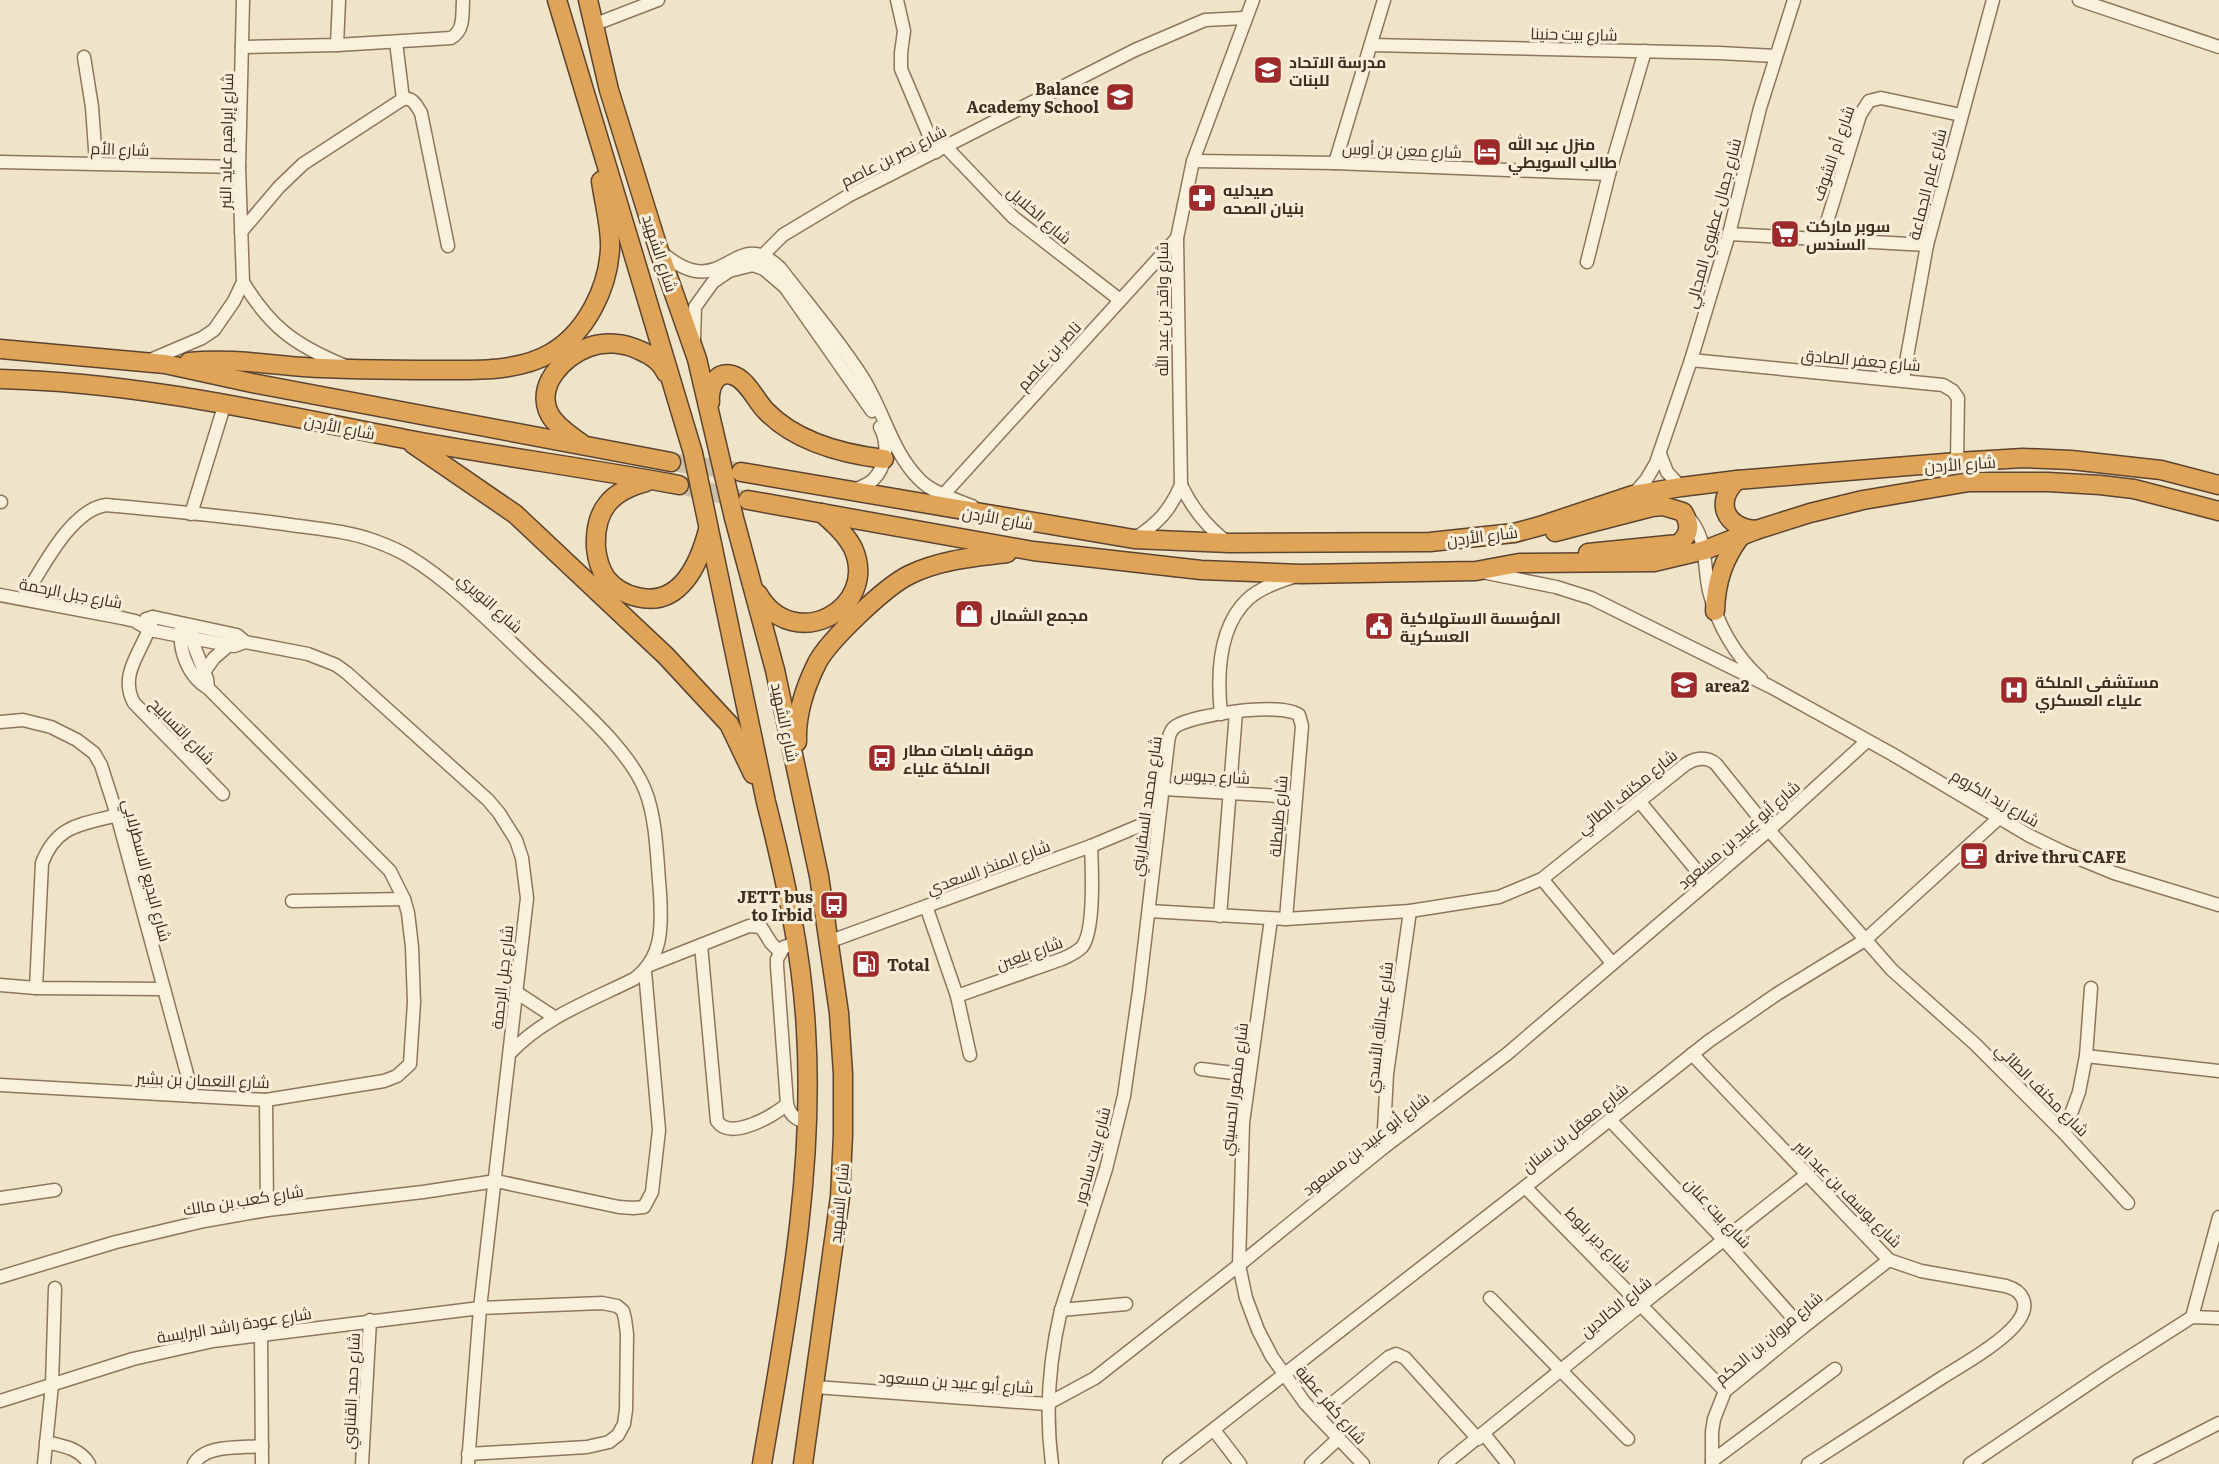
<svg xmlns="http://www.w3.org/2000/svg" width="2219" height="1464" font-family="Literata,Cairo,serif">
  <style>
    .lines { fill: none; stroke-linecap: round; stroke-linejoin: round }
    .highway-tunnel { stroke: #ccc0a6; stroke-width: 18; stroke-dasharray: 18 9; stroke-linecap: butt }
    .minor-casing { stroke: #8d765c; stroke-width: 15 }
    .highway-casing { stroke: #5b4430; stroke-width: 21 }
    .minor { stroke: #faf1dc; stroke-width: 12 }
    .highway { stroke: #e0a458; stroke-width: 18 }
    .labels { text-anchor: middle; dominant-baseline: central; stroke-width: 6; stroke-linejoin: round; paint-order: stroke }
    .street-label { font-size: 16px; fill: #3d2e20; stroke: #f7eed8 }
    .poi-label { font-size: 16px; font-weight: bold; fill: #3d2e20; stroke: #f7eed8; text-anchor: start }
  </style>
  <rect width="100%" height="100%" fill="#f0e4c8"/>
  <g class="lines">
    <g class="highway-tunnel">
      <polyline points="671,462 736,471"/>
      <polyline points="679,485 742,499"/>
    </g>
    <g class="minor-casing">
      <g id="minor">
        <polyline points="897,0 904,31 901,53 901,69 936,152"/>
        <polyline points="2079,0 2219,47"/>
        <polyline points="593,25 658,0"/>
        <polyline points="396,42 403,99"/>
        <polyline points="337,45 339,0"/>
        <polyline points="1371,45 1719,53 1776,56"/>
        <path d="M242,47L337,45L451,38C465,30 462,14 463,0"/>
        <polyline points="84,57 92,107 96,163"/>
        <polyline points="945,146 1013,217 1120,300"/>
        <polyline points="1193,161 1335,163 1609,174"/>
        <polyline points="0,162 239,167"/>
        <polyline points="1335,163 1384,0"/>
        <path d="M241,232L279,187L303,164L403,99C413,97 416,105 421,113L448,246"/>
        <polyline points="1729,234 1927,245"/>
        <polyline points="1822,238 1860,115 1869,101 1881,98 1961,115"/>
        <path d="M659,251C670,259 682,269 696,271C731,276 743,232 780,268C807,303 837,338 861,375C883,408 891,451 919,479C932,493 955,499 972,506"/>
        <polyline points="1587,262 1609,174 1645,51"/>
        <polyline points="753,265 764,269 785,287 872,411"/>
        <path d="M243,282C270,327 295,345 343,365"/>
        <polyline points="694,339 695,307 713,282 729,271 753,265 783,235 848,196 1135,50 1205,20 1245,18"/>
        <polyline points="1691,360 1943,385 1953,391 1958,398 1957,462"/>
        <polyline points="148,361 202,338 214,330 234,301 243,282 239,167 243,0"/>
        <polyline points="1903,379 1927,245 1993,0"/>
        <polyline points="1660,454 1667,472 1681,487"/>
        <path d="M1181,485C1192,508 1207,527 1227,542"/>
        <path d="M852,491C859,488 867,485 873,480C887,466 889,443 880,427"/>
        <polyline points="944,494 1177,238"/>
        <polyline points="1633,495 1646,480 1656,463 1691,360 1729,234 1760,108 1794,0"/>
        <polyline points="0,502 1,502"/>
        <polyline points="191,514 225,403"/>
        <path d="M1687,516C1708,537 1703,564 1709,591C1717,624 1735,656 1761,679"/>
        <path d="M1134,539C1158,523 1169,512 1181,485L1177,238L1193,161L1253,0"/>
        <polyline points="1487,573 1556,587 1591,598 1771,687 1892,754 2030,836 2063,852 2114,873 2219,905"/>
        <polyline points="0,595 122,618 135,621 150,630 191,638 234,646 245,642 308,654 336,665 347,673 488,800 499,813 516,840 522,858 527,898 480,1308 468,1464"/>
        <path d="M23,599C41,571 70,510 106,505C167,511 229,516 291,525C319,529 348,531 375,541C386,545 398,550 408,556C453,583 497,629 535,665C569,698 628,747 645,790C657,819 657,862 660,893C662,926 663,958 634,979C590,1001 544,1017 510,1053"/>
        <path d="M153,617C146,648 117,672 134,703L223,794"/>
        <polyline points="146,619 153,617 237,635 245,642"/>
        <polyline points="192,632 191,638 207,679 208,688"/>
        <polyline points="204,672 214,658 229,645"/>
        <path d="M1221,714C1217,676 1218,627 1248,599C1260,588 1277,582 1293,577"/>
        <polyline points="0,722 23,720 51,727 77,740 94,753 101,765 117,815 193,1096"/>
        <polyline points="1164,789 1295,797"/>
        <polyline points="1640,802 1707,883"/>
        <polyline points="1542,879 1612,963"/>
        <polyline points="292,901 404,899"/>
        <polyline points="926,906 957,996 970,1055"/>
        <path d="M1149,911L1286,919L1410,911L1499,897L1542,879L1686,764C1695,758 1707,756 1716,764L1769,830L1892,970L1975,1044L2064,1133L2128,1203"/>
        <polyline points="1220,916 1236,712"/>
        <polyline points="1271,919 1243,1123 1239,1265 1246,1298 1258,1330 1272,1357 1305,1403 1363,1464"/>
        <polyline points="828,942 1091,846 1158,818"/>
        <path d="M797,943L784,947L777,959V966L787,1104C790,1115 795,1119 806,1122"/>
        <path d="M701,945L717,1121C730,1141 774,1116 787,1104"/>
        <polyline points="650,965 749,926 761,927 771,943 780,952"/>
        <polyline points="0,985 36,988 163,989"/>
        <path d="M36,988L42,863C57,824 81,825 117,815"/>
        <polyline points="516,992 554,1017"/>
        <path d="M957,996L1062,959C1069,956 1076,953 1082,947C1095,931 1092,868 1091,846"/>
        <path d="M1692,1054L1889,1260L1921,1271L2006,1286C2023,1291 2030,1304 2019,1320C2006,1340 1964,1364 1943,1377C1898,1406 1853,1435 1808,1464"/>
        <polyline points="2086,1056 2091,988"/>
        <polyline points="1201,1069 1249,1075"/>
        <path d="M0,1085L266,1100L384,1081L397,1076L410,1064L414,1002L412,947L408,913L404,899L390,871L208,688C187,676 177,647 182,624"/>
        <polyline points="266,1100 267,1210"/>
        <polyline points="1610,1120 1724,1240 1802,1328"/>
        <polyline points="2064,1133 2079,1092 2086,1056 2219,1071"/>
        <polyline points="1383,1148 1387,1074 1410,911"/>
        <polyline points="1525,1187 1725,1391"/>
        <polyline points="0,1198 55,1190"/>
        <polyline points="0,1277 116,1242 204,1221 267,1210 423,1192 496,1181 619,1207 633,1208 644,1207 652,1192 659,1130 645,971"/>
        <polyline points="1490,1298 1628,1439"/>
        <polyline points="1061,1310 1126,1304"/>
        <polyline points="2192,1317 2219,1217"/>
        <polyline points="261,1334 262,1464"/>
        <polyline points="815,1387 1047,1404 1095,1378 1239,1265 1383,1148 1507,1054 1769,830 1867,741"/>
        <polyline points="0,1401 133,1359 213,1341 480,1308 602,1303 617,1306 623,1311 625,1319 627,1334 626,1410 624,1424 618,1435 609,1442 587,1447 468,1454"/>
        <polyline points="1317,1416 1389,1357 1396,1354 1405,1358 1478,1439"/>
        <polyline points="1214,1430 1240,1464"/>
        <polyline points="1484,1434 1508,1464"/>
        <path d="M46,1442C63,1446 80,1448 89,1464"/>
        <polyline points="1712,1461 1835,1369"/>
        <polyline points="44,1464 52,1385 55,1288"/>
        <path d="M194,1464C205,1444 242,1448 262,1446"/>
        <polyline points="362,1464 370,1320"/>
        <path d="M1052,1464C1045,1412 1049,1361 1061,1310L1106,1169L1124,1096L1139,991L1168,743C1169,736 1170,730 1176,726C1196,714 1280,702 1299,715L1302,726L1286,919"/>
        <polyline points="1169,1464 1525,1187 1709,1041 1777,994 1865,940 1999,818"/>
        <polyline points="1311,1464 1339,1438"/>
        <polyline points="1445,1464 1641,1305 1806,1175"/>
        <polyline points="1712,1464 1712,1432 1714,1419 1725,1391 1802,1328 1889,1260"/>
        <polyline points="1970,1464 2109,1370 2192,1317 2219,1318"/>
        <polyline points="2139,1464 2219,1423"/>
      </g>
    </g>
    <g class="highway-casing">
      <g id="highway">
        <path d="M557,0L693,453L766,802C785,877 802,953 806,1030C815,1176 786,1321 762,1464"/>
        <polyline points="588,0 609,90 659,251 697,359 734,518 775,670 819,876 839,1013 843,1074 843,1135 840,1197 803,1464"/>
        <polyline points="0,349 165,364 252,383 671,462"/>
        <path d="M189,362C226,358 265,364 303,367C348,370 394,370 440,370C476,370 518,372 551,353C586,333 608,288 610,249C611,227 604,203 601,181"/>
        <path d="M0,379C137,382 271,413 405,439C496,456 588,468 679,485"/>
        <path d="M710,402C709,389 715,370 732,375C747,379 756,401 766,411C796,442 843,454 884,459"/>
        <path d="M581,443C570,435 557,427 550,415C534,386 564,356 589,347C605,341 624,343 639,350C651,355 661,361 666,373"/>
        <polyline points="413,444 515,514 666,656 729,724 753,774"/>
        <polyline points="741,472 1134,539 1229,543 1430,542 1514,533 1540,526 1633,495 1681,487 1737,480 1957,462 2023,458 2071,460 2161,470 2219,485"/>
        <path d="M1737,480C1714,502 1725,528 1756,530"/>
        <path d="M646,482C611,491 594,510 596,548C597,558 600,569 606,578C614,588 624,594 637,597C680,608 699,564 708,530"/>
        <polyline points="748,500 1033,551 1201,570 1301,574 1476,571 1519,563 1654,562 1705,550 1756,530 1810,513 1863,500 1969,482 2048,482 2100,485 2134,489 2219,511"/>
        <path d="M1555,532L1652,507L1663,506L1683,512C1691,525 1690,535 1678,544L1588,553"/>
        <path d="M758,594C793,655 880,609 853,548C846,534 833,523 822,513"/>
        <path d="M1715,611C1716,582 1723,560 1740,537"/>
        <path d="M797,742C796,716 805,687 817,663C829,640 885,587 909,575C939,560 974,557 1007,553"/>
      </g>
    </g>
    <use href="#minor" class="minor"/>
    <use href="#highway" class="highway"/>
  </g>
  <defs>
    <g id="school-square" transform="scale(1.5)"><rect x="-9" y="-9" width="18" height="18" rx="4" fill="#9e2a2b" stroke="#f7eed8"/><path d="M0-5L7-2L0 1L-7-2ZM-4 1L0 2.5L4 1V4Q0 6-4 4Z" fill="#fff"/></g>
    <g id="hotel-square" transform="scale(1.5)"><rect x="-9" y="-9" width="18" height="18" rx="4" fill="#9e2a2b" stroke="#f7eed8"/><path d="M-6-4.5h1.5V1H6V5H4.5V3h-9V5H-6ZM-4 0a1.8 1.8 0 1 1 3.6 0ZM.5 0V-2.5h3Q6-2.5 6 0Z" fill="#fff"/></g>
    <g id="pharmacy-square" transform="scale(1.5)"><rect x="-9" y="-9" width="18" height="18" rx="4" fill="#9e2a2b" stroke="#f7eed8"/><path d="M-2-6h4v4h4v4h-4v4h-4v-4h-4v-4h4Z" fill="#fff"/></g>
    <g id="supermarket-square" transform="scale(1.5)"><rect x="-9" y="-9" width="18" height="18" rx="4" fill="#9e2a2b" stroke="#f7eed8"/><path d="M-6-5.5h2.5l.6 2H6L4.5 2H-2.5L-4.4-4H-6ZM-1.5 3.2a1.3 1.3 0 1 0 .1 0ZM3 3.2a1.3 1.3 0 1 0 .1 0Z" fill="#fff"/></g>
    <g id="shop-square" transform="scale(1.5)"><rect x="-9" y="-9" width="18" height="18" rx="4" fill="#9e2a2b" stroke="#f7eed8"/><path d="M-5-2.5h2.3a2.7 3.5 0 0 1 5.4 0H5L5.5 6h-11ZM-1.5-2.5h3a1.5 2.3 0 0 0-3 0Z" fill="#fff"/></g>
    <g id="civic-square" transform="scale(1.5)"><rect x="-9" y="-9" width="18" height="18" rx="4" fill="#9e2a2b" stroke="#f7eed8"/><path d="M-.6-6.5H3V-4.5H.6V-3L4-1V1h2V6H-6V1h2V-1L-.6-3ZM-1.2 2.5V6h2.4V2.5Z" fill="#fff"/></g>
    <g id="hospital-square" transform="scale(1.5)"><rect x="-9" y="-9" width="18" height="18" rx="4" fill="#9e2a2b" stroke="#f7eed8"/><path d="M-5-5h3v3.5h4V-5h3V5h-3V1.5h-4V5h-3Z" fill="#fff"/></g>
    <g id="bus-square" transform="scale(1.5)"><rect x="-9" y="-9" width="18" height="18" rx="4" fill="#9e2a2b" stroke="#f7eed8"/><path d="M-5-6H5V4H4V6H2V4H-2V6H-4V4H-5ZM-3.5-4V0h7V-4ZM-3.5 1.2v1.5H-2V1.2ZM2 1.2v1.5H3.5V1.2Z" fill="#fff"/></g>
    <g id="cafe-square" transform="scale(1.5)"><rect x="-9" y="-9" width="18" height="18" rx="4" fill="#9e2a2b" stroke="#f7eed8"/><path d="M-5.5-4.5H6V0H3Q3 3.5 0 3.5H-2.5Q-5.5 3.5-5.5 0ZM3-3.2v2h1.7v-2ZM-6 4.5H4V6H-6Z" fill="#fff"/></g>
    <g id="fuel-square" transform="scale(1.5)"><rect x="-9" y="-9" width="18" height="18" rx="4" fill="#9e2a2b" stroke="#f7eed8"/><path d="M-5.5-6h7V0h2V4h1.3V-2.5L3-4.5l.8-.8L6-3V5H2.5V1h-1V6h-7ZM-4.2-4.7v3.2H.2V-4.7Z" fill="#fff"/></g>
  </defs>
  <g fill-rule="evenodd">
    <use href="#school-square" x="1268" y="70"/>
    <use href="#school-square" x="1120" y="97"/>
    <use href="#hotel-square" x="1487" y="152"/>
    <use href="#pharmacy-square" x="1202" y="198"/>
    <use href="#supermarket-square" x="1785" y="234"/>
    <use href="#shop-square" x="969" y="614"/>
    <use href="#civic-square" x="1379" y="626"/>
    <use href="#school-square" x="1684" y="685"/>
    <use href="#hospital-square" x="2014" y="690"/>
    <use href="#bus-square" x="882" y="758"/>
    <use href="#cafe-square" x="1974" y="856"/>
    <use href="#bus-square" x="834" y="905"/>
    <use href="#fuel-square" x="866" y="964"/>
  </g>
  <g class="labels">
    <g class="street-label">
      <text transform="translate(1574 33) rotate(1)">شارع بيت حنينا</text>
      <text transform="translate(225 141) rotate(-89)">شارع إبراهيم عايد النبر</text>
      <text transform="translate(120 148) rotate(2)">شارع الأم</text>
      <text transform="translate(1402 149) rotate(2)">شارع معن بن أوس</text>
      <text transform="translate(1832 153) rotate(-71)">شارع أم الشوف</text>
      <text transform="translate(893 155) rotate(-27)">شارع نصر بن عاصم</text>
      <text transform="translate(1926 184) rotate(-76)">شارع عام الجماعة</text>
      <text transform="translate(1040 214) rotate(41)">شارع الخلايل</text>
      <text transform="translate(1712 223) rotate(-75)">شارع جمال عطيوي المجالي</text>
      <text transform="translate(661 253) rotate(72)">شارع الشهيد</text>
      <text transform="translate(1161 309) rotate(-90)">شارع واقد بن عبد الله</text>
      <text transform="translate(1048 355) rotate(-48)">ناصر بن عاصم</text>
      <text transform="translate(1861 359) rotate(5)">شارع جعفر الصادق</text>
      <text transform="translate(340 426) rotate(11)">شارع الأردن</text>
      <text transform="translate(1960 463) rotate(-4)">شارع الأردن</text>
      <text transform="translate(998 517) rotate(10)">شارع الأردن</text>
      <text transform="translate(1482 535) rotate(-7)">شارع الأردن</text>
      <text transform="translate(71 592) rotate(11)">شارع جبل الرحمة</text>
      <text transform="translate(491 602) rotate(42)">شارع النويري</text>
      <text transform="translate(786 722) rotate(78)">شارع الشهيد</text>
      <text transform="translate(183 730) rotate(46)">شارع التسابيح</text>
      <text transform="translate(1212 775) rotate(3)">شارع جيوس</text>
      <text transform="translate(1626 791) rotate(-39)">شارع مكنف الطائي</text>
      <text transform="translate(1996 797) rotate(30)">شارع زيد الكروم</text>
      <text transform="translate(1145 806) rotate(-82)">شارع محمد السفاريني</text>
      <text transform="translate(1277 816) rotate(-85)">شارع طليطلة</text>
      <text transform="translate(1738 834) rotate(-41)">شارع أبو عبيد بن مسعود</text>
      <text transform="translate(988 866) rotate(-20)">شارع المنذر السعدي</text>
      <text transform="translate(148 870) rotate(75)">شارع البديع الاسطرلابي</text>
      <text transform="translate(1029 952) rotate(-20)">شارع بلعين</text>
      <text transform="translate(501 977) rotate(-84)">شارع جبل الرحمة</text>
      <text transform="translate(1378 1027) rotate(-83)">شارع عبدالله الأسدي</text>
      <text transform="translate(203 1079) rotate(2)">شارع النعمان بن بشير</text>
      <text transform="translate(1233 1089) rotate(-83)">شارع منصور الحسيني</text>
      <text transform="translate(2043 1089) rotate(45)">شارع مكنف الطائي</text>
      <text transform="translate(1574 1127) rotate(-39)">شارع معقل بن سنان</text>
      <text transform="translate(1365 1143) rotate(-38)">شارع أبو عبيد بن مسعود</text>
      <text transform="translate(1091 1155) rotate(-75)">شارع بيت ساحور</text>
      <text transform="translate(1849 1193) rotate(45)">شارع يوسف بن عبد البر</text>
      <text transform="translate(243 1199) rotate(-9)">شارع كعب بن مالك</text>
      <text transform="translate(838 1203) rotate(-84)">شارع الشهيد</text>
      <text transform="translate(1719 1212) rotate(47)">شارع بيت عنان</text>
      <text transform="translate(1599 1239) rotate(45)">شارع دير بلوط</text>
      <text transform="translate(1615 1306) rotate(-39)">شارع الخالدين</text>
      <text transform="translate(234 1324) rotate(-9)">شارع عودة راشد البرايسة</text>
      <text transform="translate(1768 1337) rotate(-40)">شارع مروان بن الحكم</text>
      <text transform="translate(956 1381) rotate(4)">شارع أبو عبيد بن مسعود</text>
      <text transform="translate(350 1391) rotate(-87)">شارع حمد القناوي</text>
      <text transform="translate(1332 1404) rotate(49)">شارع كفر عطية</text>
    </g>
    <g class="poi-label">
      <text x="1289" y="61">مدرسة الاتحاد<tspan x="1289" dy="18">للبنات</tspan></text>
      <text x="1099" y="88" text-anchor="end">Balance<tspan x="1099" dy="18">Academy School</tspan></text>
      <text x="1508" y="143">منزل عبد الله<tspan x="1508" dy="18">طالب السويطي</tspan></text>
      <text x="1223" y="189">صيدليه<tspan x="1223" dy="18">بنيان الصحه</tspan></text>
      <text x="1806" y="225">سوبر ماركت<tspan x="1806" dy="18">السندس</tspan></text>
      <text x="990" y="614">مجمع الشمال</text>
      <text x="1400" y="617">المؤسسة الاستهلاكية<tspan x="1400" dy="18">العسكرية</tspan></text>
      <text x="2035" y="681">مستشفى الملكة<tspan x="2035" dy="18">علياء العسكري</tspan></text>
      <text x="1705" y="685">area2</text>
      <text x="903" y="749">موقف باصات مطار<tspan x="903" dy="18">الملكة علياء</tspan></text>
      <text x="1995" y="856">drive thru CAFE</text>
      <text x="813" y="896" text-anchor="end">JETT bus<tspan x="813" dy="18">to Irbid</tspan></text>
      <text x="887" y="964">Total</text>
    </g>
  </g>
</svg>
